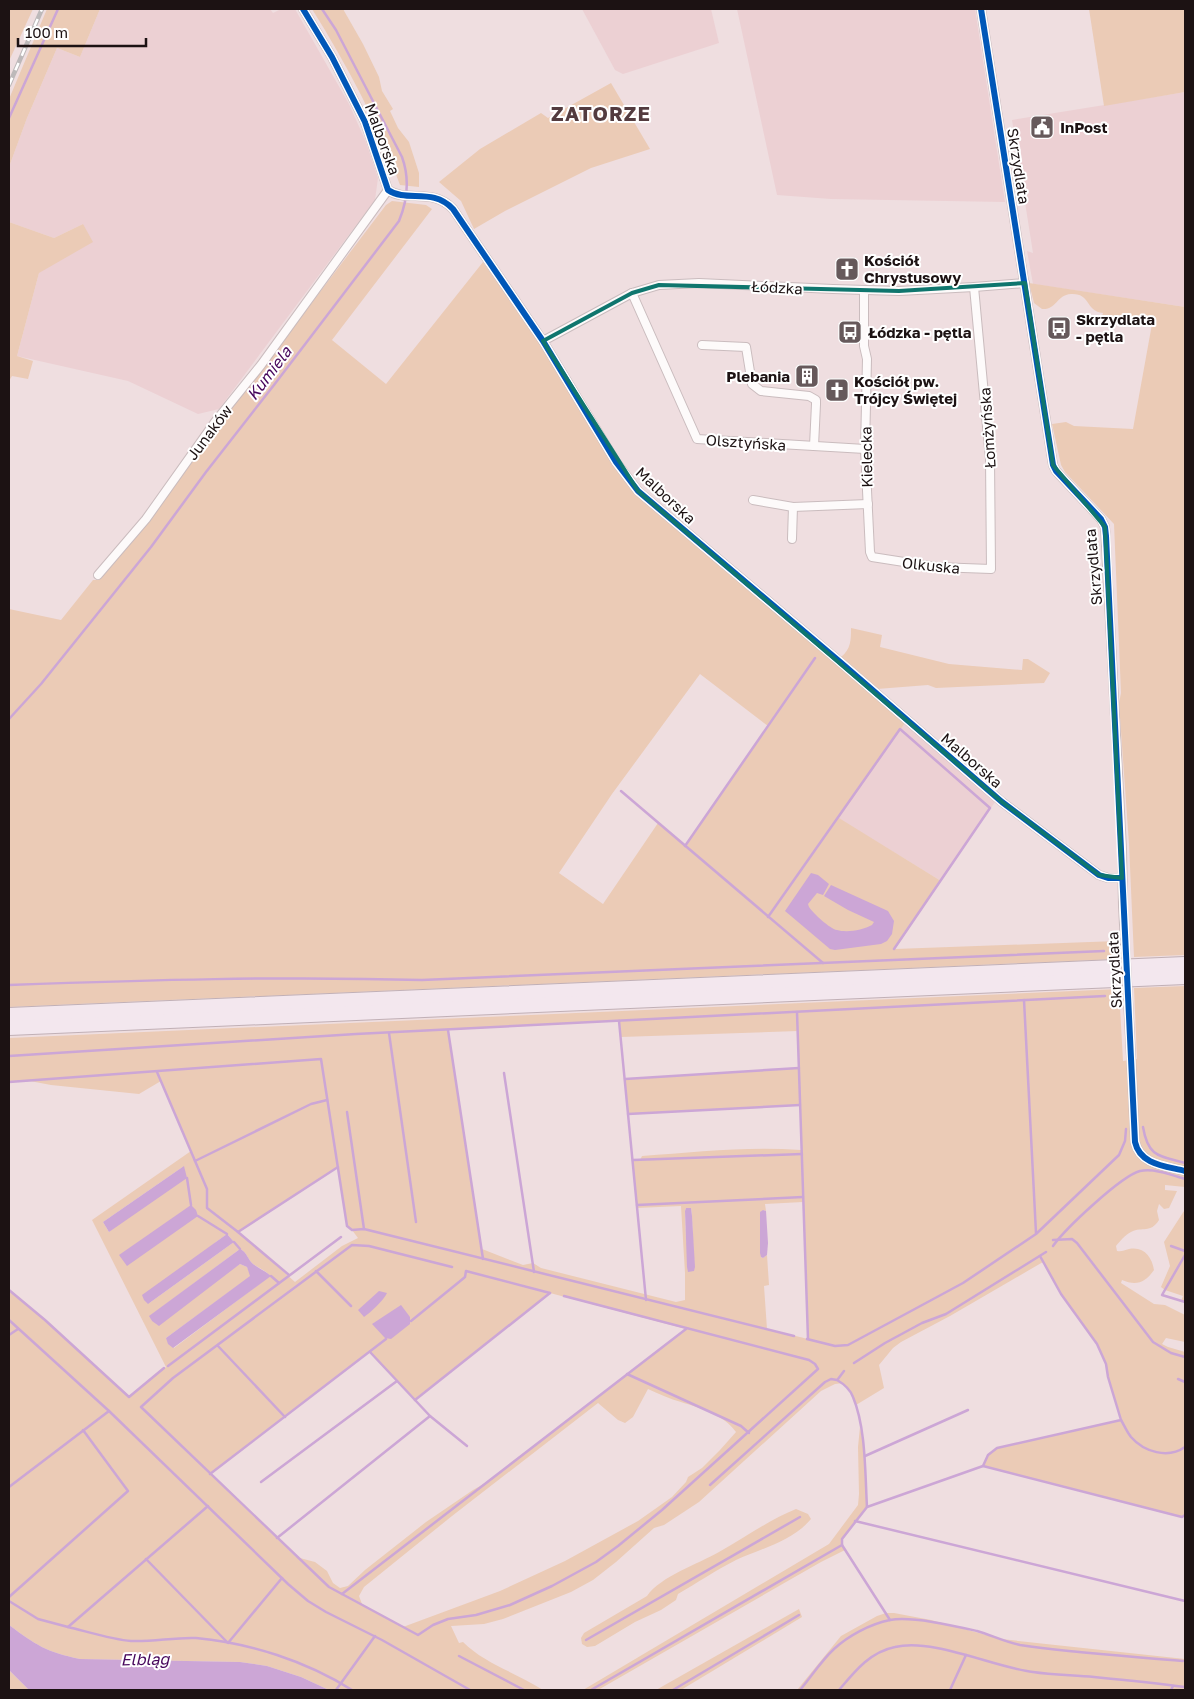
<svg xmlns="http://www.w3.org/2000/svg" width="1194" height="1699" font-family="'Golos Text',sans-serif">
  <style>
    .built { fill: #ecd0d3 }
    .green { fill: #ebcbb6; fill-rule: evenodd }
    .water { fill: #cca6d6 }
    .lines { fill: none; stroke-linecap: round; stroke-linejoin: round }
    .stream { stroke: #cca6d6; stroke-width: 2.5 }
    .street-casing { stroke: #cabcbe; stroke-width: 10 }
    .highway-casing { stroke: #c1b0b6; stroke-width: 16 }
    .street { stroke: #fdfafa; stroke-width: 8 }
    .highway { stroke: #f3e7ee; stroke-width: 14 }
    .rail-casing { stroke: #bdb9ba; stroke-width: 4.5 }
    .rail { stroke: #fff; stroke-width: 2.5; stroke-dasharray: 8; stroke-linecap: butt }
    .street-bridge-casing { stroke: #cabcbe; stroke-width: 10; stroke-linecap: butt }
    .street-bridge { stroke: #fdfafa; stroke-width: 8 }
    .cycleway-casing { stroke: #fff; stroke-width: 9 }
    .cycleway { stroke: #0057b8; stroke-width: 6 }
    .marked { fill: none; stroke: #0f766e; stroke-width: 4; stroke-linejoin: round }
    .labels { text-anchor: middle; dominant-baseline: central; stroke-width: 4; stroke-linejoin: round; paint-order: stroke }
    .poi-label { font-size: 15px; font-weight: bold; fill: #1c1213; stroke: #fff; text-anchor: start }
    .street-label { font-size: 15px; fill: #1c1213; stroke: #fff }
    .water-label { font-size: 16px; font-style: italic; fill: #46065b; stroke: #fff }
    .district-label { font-size: 20px; font-weight: bold; letter-spacing: 1px; fill: #533b3f; stroke: #fff }
  </style>
  <rect width="100%" height="100%" fill="#efdee0"/>
  <g class="built">
    <polygon points="100,9 270,9 273,13 281,9 295,9 349,104 366,142 378,178 375,200 219,409 198,414 128,381 17,356 39,273 83,224 54,238 9,222 9,167 27,118 57,48 80,57"/>
    <polygon points="582,9 711,9 719,43 623,74 615,70"/>
    <polygon points="737,9 975,9 1005,202 831,199 777,195"/>
    <polygon points="1185,92 1185,307 1033,284 1027,251 1033,253 1012,120"/>
    <polygon points="905,723 995,802 941,881 838,818"/>
  </g>
  <g class="green">
    <polygon points="9,9 33,9 9,61"/>
    <polygon points="47,9 100,9 80,57 57,48 27,118 9,167 9,99"/>
    <path d="M312,9H343L363,44L379,77L382,91L393,109L390,111L398,128L409,142L419,173V187L400,185C378,123 347,65 312,9Z"/>
    <polygon points="1089,9 1185,9 1185,92 1104,106"/>
    <polygon points="611,83 650,149 591,168 505,211 474,229 461,201 439,182 480,149 541,113 548,118"/>
    <path d="M392,201L426,205L432,209L332,340L386,384L483,262L540,343L635,493L905,723L839,818L941,881L895,949L1117,941L1118,959L9,1007V609L61,620L93,580H99L150,520L206,440L212,434L386,205ZM700,674L768,726L685,845L658,823L603,904L559,873L612,794Z"/>
    <polygon points="9,222 54,238 83,224 93,242 39,273 17,356 33,361 28,379 12,376 9,381"/>
    <path d="M1029,283L1185,307V955L1134,957L1129,844L1119,703L1121,693L1114,524L1065,472L1061,465L1052,424L1066,422L1074,426L1133,429L1152,324L1102,316L1103,313C1085,311 1091,293 1071,294C1056,295 1057,310 1042,309L1034,303Z"/>
    <path d="M851,628L882,635L880,647L949,664L1022,670L1023,659H1028L1050,673L1044,683L936,688L928,685L877,689L841,657C851,649 851,640 851,628Z"/>
    <path d="M1185,986V1187L1165,1185V1190L1177,1191L1169,1208L1164,1209L1159,1204L1157,1211L1159,1220C1150,1234 1143,1226 1131,1232C1125,1235 1120,1241 1116,1246L1117,1251C1122,1252 1124,1250 1129,1249C1144,1246 1152,1257 1154,1270C1145,1283 1136,1286 1122,1280L1121,1283L1154,1304L1165,1305L1185,1315V1342L1166,1338L1162,1344L1168,1347L1185,1352V1515L1182,1517L983,1466L988,1455L997,1448L1121,1420L1108,1377L1106,1364L1097,1344L1061,1294L1043,1262L950,1316L901,1342L893,1348L879,1365L884,1388L856,1405L850,1391L843,1383L835,1384L821,1391L699,1502L664,1525L654,1528L616,1562L593,1580L571,1592L503,1619L484,1624L451,1626L459,1643L463,1642C485,1664 517,1673 543,1690H329L301,1677L267,1666L240,1662L80,1659C46,1652 36,1645 9,1625V1290L45,1320L129,1396L166,1367L92,1220L191,1151L161,1081L139,1094L51,1085L30,1081L9,1082V1038L1119,989L1123,1061L1137,1059L1134,988ZM619,1021L621,1037L798,1031L799,1068L625,1079L628,1114L800,1105L801,1150C748,1146 695,1152 642,1156L640,1160H633L637,1208L681,1206L685,1273V1300L676,1302L541,1268L533,1263L523,1265L482,1249L448,1030ZM184,1166L109,1232L103,1222ZM338,1167L347,1226L352,1230L358,1238L342,1246L295,1282L239,1232ZM803,1202L808,1339L767,1329L764,1286L769,1285L767,1255L763,1258L761,1257L763,1210L766,1211L765,1204ZM686,1208H691L692,1216L694,1271L686,1240L685,1211ZM227,1234L234,1242L148,1304L216,1242ZM240,1249C248,1253 247,1259 253,1264C259,1268 265,1270 270,1276L174,1348L166,1338L251,1276L247,1267L240,1264L152,1321L150,1316ZM550,1293L686,1329L489,1481L473,1490L426,1522L365,1570L348,1586L340,1588L333,1583L327,1571L315,1562L296,1557L210,1474L369,1352L415,1400ZM648,1389C659,1394 670,1399 681,1402C700,1408 723,1414 736,1432L720,1450L702,1468L688,1477L686,1482L672,1497L638,1521L565,1561L500,1591L403,1627L362,1604L359,1596L364,1587L452,1516L598,1403L618,1420L625,1423L633,1417Z"/>
    <polygon points="1184,1211 1185,1211 1185,1302 1181,1301 1183,1296 1165,1290 1161,1287 1170,1266 1164,1242"/>
    <polygon points="860,1427 864,1450 867,1507 842,1539 842,1545 845,1550 821,1562 598,1690 583,1690 829,1544 858,1505 859,1494 858,1447"/>
    <path d="M796,1509L808,1514L811,1519C793,1541 760,1549 736,1560C716,1570 697,1583 678,1594L676,1600L661,1610L635,1622L595,1646L587,1647L582,1644L581,1638L584,1633L647,1596C661,1576 698,1564 719,1552C744,1538 769,1520 796,1509Z"/>
    <polygon points="799,1609 802,1617 681,1690 656,1690"/>
    <polygon points="886,1613 894,1613 931,1620 1001,1639 1185,1659 1185,1690 797,1690 841,1636 877,1616"/>
    <polygon points="9,1670 29,1690 9,1690"/>
  </g>
  <g class="water">
    <path d="M811,873L818,875L829,884L823,895L817,893L808,904L809,907C813,913 830,929 837,930C847,933 863,930 872,925L874,922L848,910L824,896L831,885L888,911L894,921L892,934L887,941L881,944L835,950L830,949L785,911Z"/>
    <polygon points="184,1166 187,1178 109,1232 103,1222"/>
    <polygon points="191,1205 196,1210 198,1216 127,1266 119,1255"/>
    <polygon points="686,1208 691,1208 692,1216 695,1267 694,1271 688,1272 687,1267 685,1211"/>
    <polygon points="763,1210 766,1211 768,1243 767,1255 763,1258 761,1257 760,1253 760,1212"/>
    <polygon points="227,1234 234,1242 148,1304 144,1300 142,1295"/>
    <path d="M240,1249C248,1253 247,1259 253,1264C259,1268 265,1271 271,1276L173,1348L168,1344L166,1338L250,1276L247,1267L240,1264L159,1326L152,1321L149,1316Z"/>
    <path d="M379,1291L387,1293C384,1300 371,1312 364,1317L358,1310Z"/>
    <polygon points="401,1305 410,1317 410,1324 391,1339 385,1338 372,1324"/>
    <path d="M9,1625C36,1645 46,1652 80,1659L240,1662L267,1666L301,1677L329,1690H29L9,1670Z"/>
  </g>
  <g class="lines">
    <g class="stream">
      <polyline points="9,118 58,9"/>
      <path d="M9,719L41,684L151,547L206,472L274,385L399,221C408,199 410,179 402,157L336,30L322,9"/>
      <polyline points="621,791 823,963"/>
      <polyline points="685,846 815,658"/>
      <polyline points="768,917 900,729 990,808 894,949"/>
      <path d="M9,985C146,980 284,976 422,980L1104,951"/>
      <polyline points="1024,1000 1036,1233"/>
      <polyline points="797,1012 808,1339"/>
      <polyline points="619,1021 646,1300"/>
      <polyline points="448,1030 483,1259"/>
      <polyline points="389,1033 416,1222"/>
      <polyline points="9,1056 356,1034 1105,996"/>
      <polyline points="157,1072 207,1189 207,1208 238,1232 289,1275"/>
      <polyline points="504,1073 534,1272"/>
      <polyline points="625,1079 799,1068"/>
      <polyline points="9,1082 321,1059 347,1226 352,1230 364,1229 794,1336"/>
      <polyline points="347,1112 364,1229"/>
      <polyline points="628,1114 800,1105"/>
      <path d="M1143,1127C1148,1157 1159,1156 1185,1163"/>
      <polyline points="633,1160 802,1154"/>
      <polyline points="195,1161 311,1104 327,1100"/>
      <polyline points="187,1178 191,1205"/>
      <polyline points="637,1205 803,1197"/>
      <polyline points="198,1216 227,1234"/>
      <polyline points="238,1232 338,1167"/>
      <polyline points="1053,1240 1072,1239 1077,1243 1153,1342 1171,1353 1185,1357"/>
      <polyline points="234,1242 240,1249"/>
      <path d="M1053,1246C1065,1229 1121,1176 1140,1171C1154,1168 1172,1175 1185,1179"/>
      <polyline points="1171,1246 1185,1251"/>
      <polyline points="1185,1255 1162,1295 1185,1302"/>
      <polyline points="1040,1256 1061,1294 1097,1344 1106,1364 1108,1377 1121,1420 997,1448 988,1455 983,1466 1182,1517 1185,1515"/>
      <polyline points="452,1267 369,1246 352,1245 173,1378 141,1407 329,1587 418,1635 433,1625 448,1619 476,1615 510,1605 552,1586 596,1562 618,1546 662,1510 818,1369 815,1364 809,1360 564,1296"/>
      <polyline points="316,1271 351,1306"/>
      <polyline points="271,1276 279,1283"/>
      <polyline points="9,1290 45,1320 129,1397 164,1368"/>
      <polyline points="9,1320 109,1411 288,1584 308,1601 326,1612 382,1640 470,1690"/>
      <polyline points="411,1321 459,1282 465,1277 466,1271 550,1293"/>
      <polyline points="9,1335 18,1329"/>
      <polyline points="807,1339 835,1346 848,1345 963,1283 1036,1234 1119,1155 1125,1141 1126,1129"/>
      <polyline points="218,1346 285,1417"/>
      <polyline points="370,1352 430,1416 467,1446"/>
      <polyline points="854,1363 885,1343 922,1323 946,1314 1046,1252"/>
      <polyline points="168,1366 341,1237"/>
      <polyline points="627,1374 741,1426 749,1433"/>
      <polyline points="838,1379 844,1371"/>
      <polyline points="1178,1379 1185,1382"/>
      <polyline points="415,1400 550,1293"/>
      <path d="M1121,1420C1124,1425 1127,1432 1131,1437C1144,1452 1168,1459 1185,1447"/>
      <polyline points="865,1456 968,1410"/>
      <polyline points="210,1474 386,1339"/>
      <polyline points="261,1482 397,1381"/>
      <path d="M710,1485L825,1382L831,1379L837,1380C844,1384 850,1389 853,1397C866,1428 865,1473 867,1507"/>
      <polyline points="9,1487 109,1411"/>
      <polyline points="855,1521 1185,1601"/>
      <polyline points="277,1538 430,1416"/>
      <polyline points="146,1559 228,1643 282,1578"/>
      <polyline points="342,1594 686,1329"/>
      <polyline points="9,1597 128,1491 83,1430"/>
      <polyline points="9,1601 38,1619 68,1627 208,1506"/>
      <polyline points="890,1620 842,1545 842,1539 867,1507 983,1466"/>
      <path d="M68,1627C85,1631 114,1640 131,1641C153,1642 175,1637 196,1638C250,1643 306,1661 352,1690"/>
      <polyline points="586,1640 800,1517"/>
      <polyline points="459,1656 524,1690"/>
      <polyline points="336,1690 375,1636"/>
      <polyline points="591,1690 842,1545"/>
      <polyline points="673,1690 799,1615"/>
      <path d="M800,1690C811,1677 821,1661 834,1649C848,1636 870,1624 890,1620C912,1616 955,1626 977,1631C991,1635 1005,1642 1020,1645C1074,1653 1128,1656 1183,1661"/>
      <path d="M839,1690C855,1671 870,1652 895,1647C934,1638 993,1667 1033,1672C1053,1675 1074,1675 1094,1677C1125,1680 1155,1683 1185,1687"/>
      <polyline points="950,1690 966,1655"/>
      <polyline points="1171,1690 1173,1686"/>
    </g>
    <g class="street-casing">
      <g id="street">
        <path d="M303,9L332,57L365,122L388,190C407,203 432,187 453,209L543,341L616,462L638,491L839,661L1002,802L1099,875L1108,878H1122"/>
        <polyline points="981,9 1053,465 1056,471 1101,519 1105,527 1122,849 1123,906"/>
        <polyline points="864,290 864,346 867,359 865,449 870,552 872,557 936,567 991,569 990,459 974,287"/>
        <polyline points="632,293 697,439 865,449"/>
        <polyline points="543,341 632,293 659,285 699,283 833,289 899,291 974,287 1025,283"/>
        <polyline points="702,345 746,347 752,384 761,391 809,396 816,400 816,404 814,446"/>
        <polyline points="753,500 793,507 868,504"/>
        <polyline points="792,539 793,507"/>
        <polyline points="98,575 146,519 215,422 261,365 388,190"/>
        <path d="M1131,1056L1135,1142C1140,1165 1166,1166 1185,1171"/>
      </g>
    </g>
    <g class="highway-casing">
      <g id="highway">
        <polyline points="9,1015 1185,964"/>
        <polyline points="9,1028 1185,977"/>
      </g>
    </g>
    <use href="#street" class="street"/>
    <use href="#highway" class="highway"/>
    <g class="rail-casing">
      <polyline id="rail" points="9,85 42,9"/>
    </g>
    <use href="#rail" class="rail"/>
    <g class="street-bridge-casing">
      <polyline id="street-bridge" points="1123,906 1131,1056"/>
    </g>
    <use href="#street-bridge" class="street-bridge"/>
    <g class="cycleway-casing">
      <g id="cycleway">
        <path d="M303,9L332,57L365,122L388,190C407,203 432,187 453,209L543,341L616,462L638,491L839,661L1002,802L1099,875L1108,878H1122"/>
        <path d="M981,9L1053,465L1056,471L1101,519L1105,527L1106,536L1135,1142C1140,1165 1166,1166 1185,1171"/>
      </g>
    </g>
    <use href="#cycleway" class="cycleway"/>
  </g>
  <path class="marked" d="M1025,283L1053,465L1105,527L1122,878L1099,875L1002,802L638,491L543,341L632,293L659,285L899,291Z"/>
  <defs>
    <g id="civic-square" transform="scale(1.25)"><rect x="-9" y="-9" width="18" height="18" rx="4" fill="#66595b" stroke="#fff"/><path d="M-.6-6.5H3V-4.5H.6V-3L4-1V1h2V6H-6V1h2V-1L-.6-3ZM-1.2 2.5V6h2.4V2.5Z" fill="#fff"/></g>
    <g id="church-square" transform="scale(1.25)"><rect x="-9" y="-9" width="18" height="18" rx="4" fill="#66595b" stroke="#fff"/><path d="M-1.2-6h2.4v3.5h3.3v2.4h-3.3V6h-2.4V-.1h-3.3v-2.4h3.3Z" fill="#fff"/></g>
    <g id="bus-square" transform="scale(1.25)"><rect x="-9" y="-9" width="18" height="18" rx="4" fill="#66595b" stroke="#fff"/><path d="M-5-6H5V4H4V6H2V4H-2V6H-4V4H-5ZM-3.5-4V0h7V-4ZM-3.5 1.2v1.5H-2V1.2ZM2 1.2v1.5H3.5V1.2Z" fill="#fff"/></g>
    <g id="building-square" transform="scale(1.25)"><rect x="-9" y="-9" width="18" height="18" rx="4" fill="#66595b" stroke="#fff"/><path d="M-4-6H4V6H1V3H-1V6H-4ZM-2.5-4.3h1.7v1.8h-1.7ZM.8-4.3h1.7v1.8H.8ZM-2.5-1h1.7V.8h-1.7ZM.8-1h1.7V.8H.8Z" fill="#fff"/></g>
  </defs>
  <g fill-rule="evenodd">
    <use href="#civic-square" x="1042" y="127"/>
    <use href="#church-square" x="847" y="269"/>
    <use href="#bus-square" x="1059" y="328"/>
    <use href="#bus-square" x="850" y="332"/>
    <use href="#building-square" x="807" y="376"/>
    <use href="#church-square" x="837" y="390"/>
  </g>
  <g class="labels">
    <g class="poi-label">
      <text x="1060" y="127">InPost</text>
      <text x="864" y="260">Kościół<tspan x="864" dy="17">Chrystusowy</tspan></text>
      <text x="1076" y="319">Skrzydlata<tspan x="1076" dy="17">- pętla</tspan></text>
      <text x="868" y="332">Łódzka - pętla</text>
      <text x="790" y="376" text-anchor="end">Plebania</text>
      <text x="854" y="381">Kościół pw.<tspan x="854" dy="17">Trójcy Świętej</tspan></text>
    </g>
    <g class="street-label">
      <text transform="translate(383 139) rotate(70)">Malborska</text>
      <text transform="translate(1019 166) rotate(81)">Skrzydlata</text>
      <text transform="translate(777 287) rotate(3)">Łódzka</text>
      <text transform="translate(987 428) rotate(-94)">Łomżyńska</text>
      <text transform="translate(209 432) rotate(-53)">Junaków</text>
      <text transform="translate(746 442) rotate(4)">Olsztyńska</text>
      <text transform="translate(866 457) rotate(-91)">Kielecka</text>
      <text transform="translate(666 495) rotate(43)">Malborska</text>
      <text transform="translate(931 565) rotate(6)">Olkuska</text>
      <text transform="translate(1093 567) rotate(-95)">Skrzydlata</text>
      <text transform="translate(972 760) rotate(41)">Malborska</text>
      <text transform="translate(1114 970) rotate(-93)">Skrzydlata</text>
    </g>
    <g class="water-label">
      <text transform="translate(269 373) rotate(-53)">Kumiela</text>
      <text transform="translate(145 1659) rotate(-1)">Elbląg</text>
    </g>
    <g class="district-label">
      <text x="601" y="113">ZATORZE</text>
    </g>
  </g>
  <rect width="1194" height="1699" fill="none" stroke="#1c1213" stroke-width="20"/>
  <path d="M18 38v8h128v-8" fill="none" stroke="#1c1213" stroke-width="2.5"/>
  <text x="25" y="38" font-size="15" fill="#1c1213" stroke="#ffffff" stroke-width="4" paint-order="stroke">100 m</text>
</svg>
